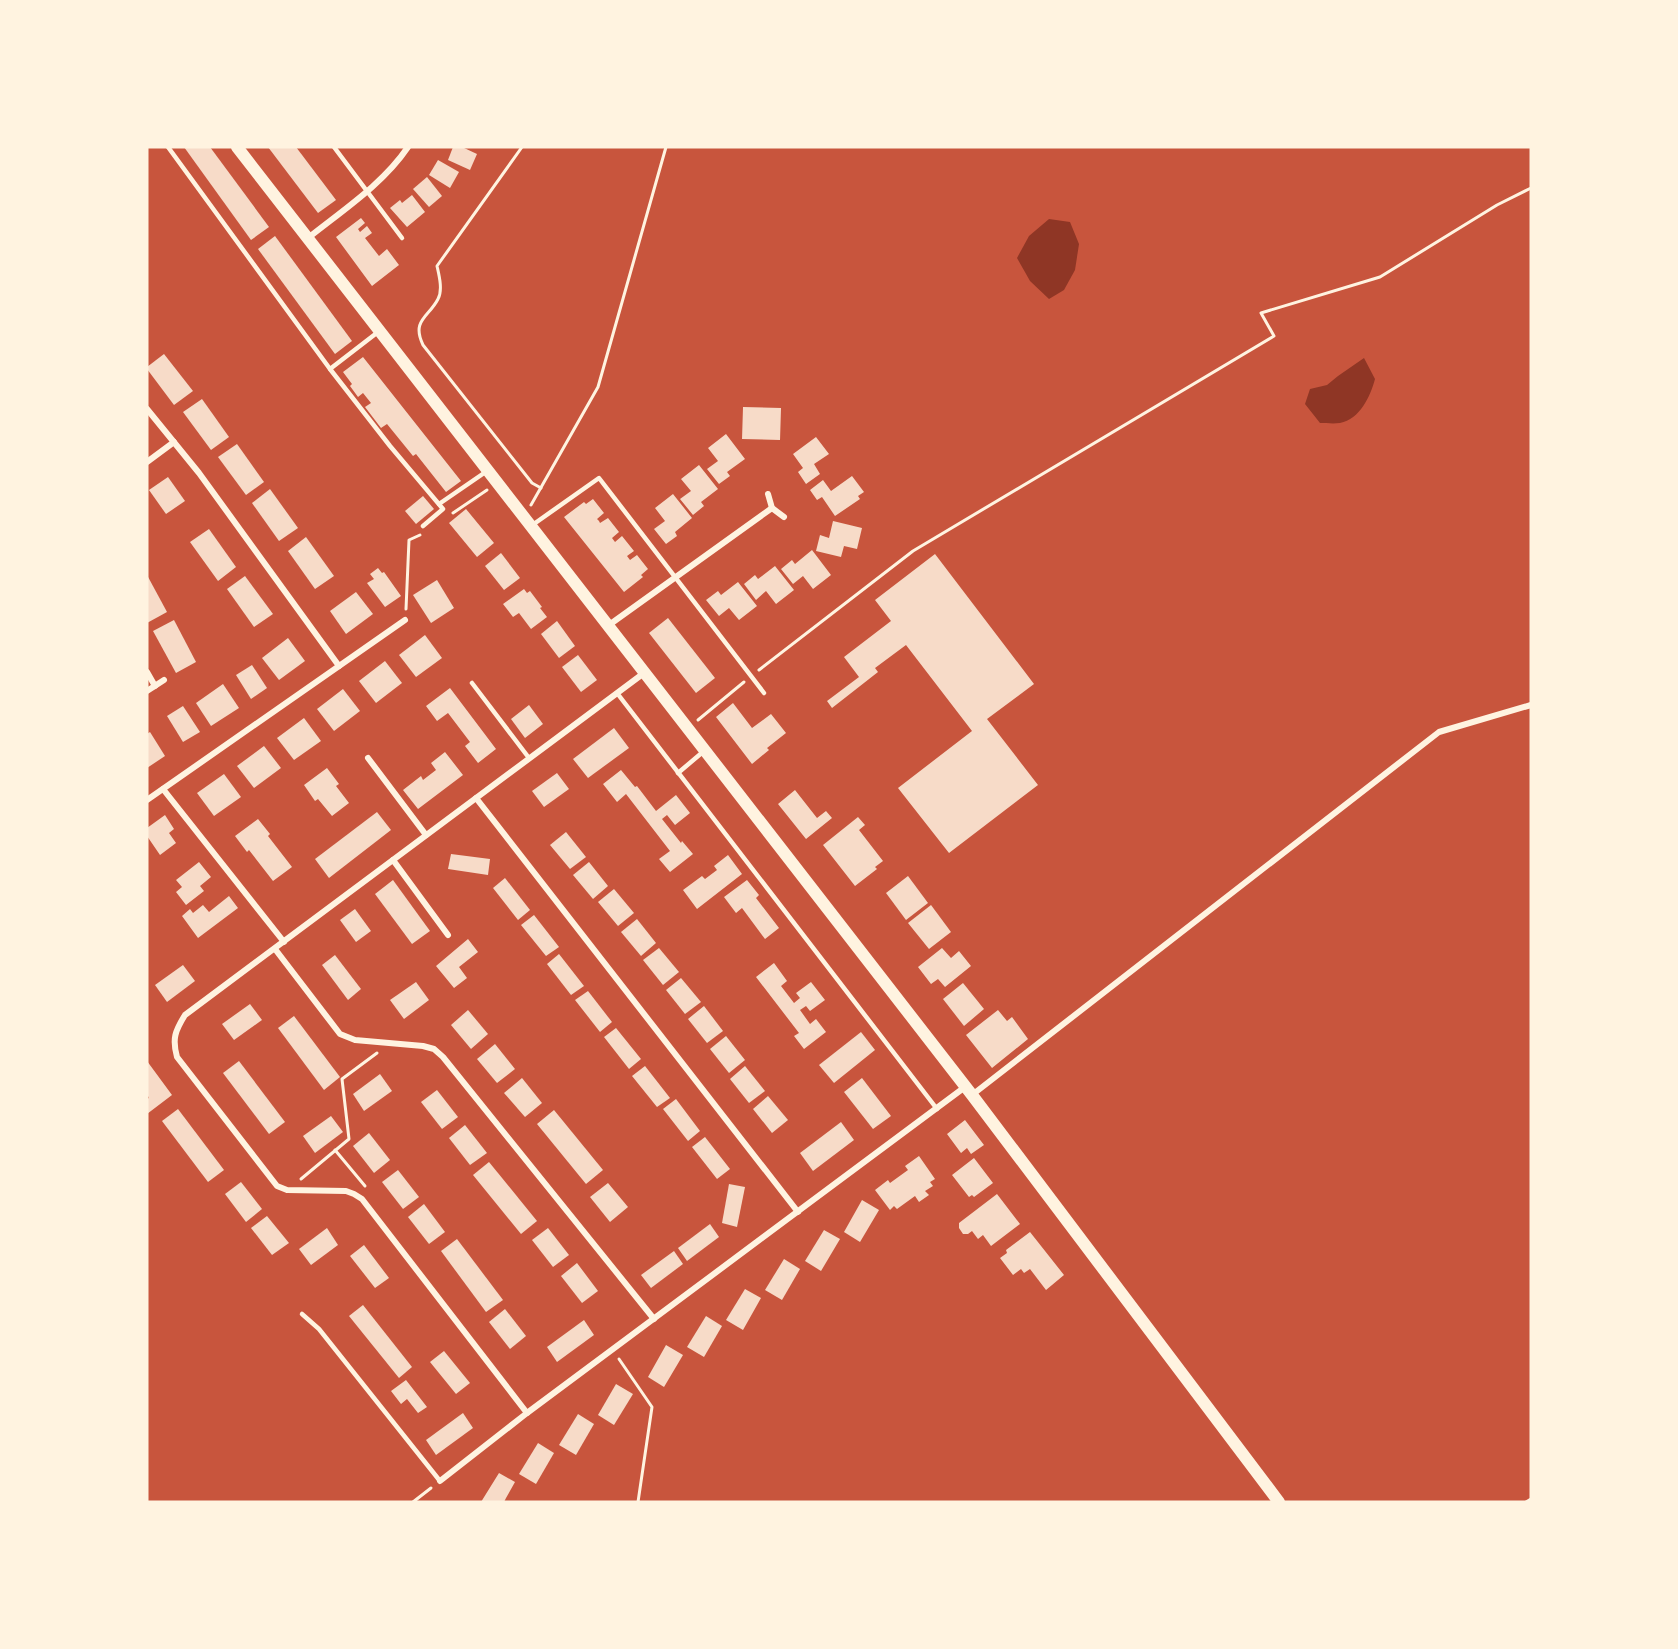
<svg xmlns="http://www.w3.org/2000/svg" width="1678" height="1649" font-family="Overpass,sans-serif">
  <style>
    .water { fill: #8f3625 }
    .building { fill: #f7dbc8 }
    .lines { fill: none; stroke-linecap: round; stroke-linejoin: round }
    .path { stroke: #fff3e0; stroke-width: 3 }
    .service { stroke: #fff3e0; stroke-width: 4.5 }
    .minor { stroke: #fff3e0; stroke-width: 6 }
    .secondary { stroke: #fff3e0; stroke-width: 12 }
  </style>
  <rect width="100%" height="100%" fill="#c8553d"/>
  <g class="water">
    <polygon points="1049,219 1070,222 1079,244 1075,270 1064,290 1049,299 1030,281 1017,258 1029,236"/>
    <path d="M1364,358L1375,379C1370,397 1360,419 1340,423C1333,424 1326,423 1320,423L1305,404L1310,389L1327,385L1338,376Z"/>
  </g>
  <g class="building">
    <polygon points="184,147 210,147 269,227 251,240"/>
    <polygon points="268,147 296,147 336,200 318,213"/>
    <polygon points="453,147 462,147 477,154 470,170 448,160"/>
    <polygon points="438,160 459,172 450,188 429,175"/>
    <polygon points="427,177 442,196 429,207 413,189"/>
    <polygon points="412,195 425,212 407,227 390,208 400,200 402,203"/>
    <polygon points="361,218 365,223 358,229 360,232 367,226 372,233 365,238 379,256 387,249 399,265 372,286 336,237"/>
    <polygon points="275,236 352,341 335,354 258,249"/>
    <polygon points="164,354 193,391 174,405 147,369 147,367"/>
    <polygon points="363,357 461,481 446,492 416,454 413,456 387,424 381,428 365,407 371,403 363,393 358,397 350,386 352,384 343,372"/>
    <polygon points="202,399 229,437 211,450 183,412"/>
    <polygon points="743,407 781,408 780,440 742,439"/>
    <polygon points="726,434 745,459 727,472 730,476 719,484 707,469 718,461 708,448"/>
    <polygon points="816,437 829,454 814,464 820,474 806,484 798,472 803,468 793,454"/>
    <polygon points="237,444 264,482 246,495 218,457"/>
    <polygon points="699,465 718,489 701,502 704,506 693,515 680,499 691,491 681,479"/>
    <polygon points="852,476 864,492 858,496 860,499 835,516 822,497 817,500 810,490 823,480 831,491"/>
    <polygon points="168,477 185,501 166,514 149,490"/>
    <polygon points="270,489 298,528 279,541 252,503"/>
    <polygon points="673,494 692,518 675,532 677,536 666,544 654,529 665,521 655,508"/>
    <polygon points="423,496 434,509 416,524 405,511"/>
    <polygon points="593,499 604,513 597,519 599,521 600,523 608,518 619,532 612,538 615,542 622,536 634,551 627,556 630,560 637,555 648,569 641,575 643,577 624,592 564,517 584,502 586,504"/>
    <polygon points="466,509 494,543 477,557 449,523"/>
    <polygon points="833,521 862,528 857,549 844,546 841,557 816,551 820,535 829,538"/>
    <polygon points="209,529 236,567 218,581 190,542"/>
    <polygon points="306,537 334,576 315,589 288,551"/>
    <polygon points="812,550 831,575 813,589 803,576 793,584 781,569 792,560 795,564"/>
    <polygon points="501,553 520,578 504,590 485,566"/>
    <polygon points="935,554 1034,684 987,719 1038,785 949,853 898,788 972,731 906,645 875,668 878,672 832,708 827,701 859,677 844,657 891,621 875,600"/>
    <polygon points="775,566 794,590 776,604 766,591 756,600 744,584 755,575 758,579"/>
    <polygon points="378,568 382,573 384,572 401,596 385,607 367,583 374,579 370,574"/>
    <polygon points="147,575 167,612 147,623"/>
    <polygon points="245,576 273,614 254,627 227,589"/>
    <polygon points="437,580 454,608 431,623 413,595"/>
    <polygon points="738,582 757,606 739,620 729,608 719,616 706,600 718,591 721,595"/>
    <polygon points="524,589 527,593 530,591 542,607 540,608 547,617 531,629 519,613 513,617 503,604"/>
    <polygon points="356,592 373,614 346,634 330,611"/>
    <polygon points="668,618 715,678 696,693 649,633"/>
    <polygon points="174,620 196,662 176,673 153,631"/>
    <polygon points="557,621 575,646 559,658 541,634"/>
    <polygon points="425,635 442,658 416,677 399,655"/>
    <polygon points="288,638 305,661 279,680 262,658"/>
    <polygon points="578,655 597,680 581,692 562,667"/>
    <polygon points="385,661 402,683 376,703 359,681"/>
    <polygon points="252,665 267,688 251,699 236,675"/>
    <polygon points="223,684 239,708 211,726 196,703"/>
    <polygon points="450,688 496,749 478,763 465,746 470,742 448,713 437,721 426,706"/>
    <polygon points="343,689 360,711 334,731 317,709"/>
    <polygon points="733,703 752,728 771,714 786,733 767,748 769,750 752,764 716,717"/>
    <polygon points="529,705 543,724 525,738 511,719"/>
    <polygon points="183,706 200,732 183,742 167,716"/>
    <polygon points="304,718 321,741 294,760 277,738"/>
    <polygon points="614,728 629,748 588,778 573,759"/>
    <polygon points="150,732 165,756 147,768 147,734"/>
    <polygon points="264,746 281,768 254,788 237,766"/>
    <polygon points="445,752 463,775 418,809 403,790 421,776 423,780 436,770 431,763"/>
    <polygon points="327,768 339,784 336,786 349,803 332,816 318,799 315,801 304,785"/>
    <polygon points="621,770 635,787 637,786 656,811 676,795 690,813 675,825 667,815 662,819 681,843 682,841 693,854 670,872 659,859 670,851 626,794 617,802 603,784"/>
    <polygon points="557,773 569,789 544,807 532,791"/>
    <polygon points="224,774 241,797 214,816 197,793"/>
    <polygon points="795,790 817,818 826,811 832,818 806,839 778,804"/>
    <polygon points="377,812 391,830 329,878 315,859"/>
    <polygon points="165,815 174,829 169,833 176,843 160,855 147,836 147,828"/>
    <polygon points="858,817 865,825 859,830 883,861 875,867 877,869 855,886 823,845"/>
    <polygon points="258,819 270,834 268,836 292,867 273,881 249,850 247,852 235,836"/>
    <polygon points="566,832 586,857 570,869 550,845"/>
    <polygon points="451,854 490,859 488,875 448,869"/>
    <polygon points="728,855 742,874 697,909 683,890 702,876 705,879 717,870 714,866"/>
    <polygon points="199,862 211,877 200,886 204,891 186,905 176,892 182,887 176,880"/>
    <polygon points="589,862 608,886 593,899 573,875"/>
    <polygon points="908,876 928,903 906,920 886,893"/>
    <polygon points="505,878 530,910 518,920 493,888"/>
    <polygon points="393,880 430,931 412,944 375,894"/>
    <polygon points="747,880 759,895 756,898 779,928 765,939 742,908 736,913 724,897"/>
    <polygon points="614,889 634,913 618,926 598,902"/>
    <polygon points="229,896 238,908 198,938 182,916 190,909 193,913 203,905 209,912"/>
    <polygon points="931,905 951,932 929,949 908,923"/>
    <polygon points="355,909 371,931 356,942 340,920"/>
    <polygon points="534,915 559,947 546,956 521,925"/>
    <polygon points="637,919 656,943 641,956 621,932"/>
    <polygon points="468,939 478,952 459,967 467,978 454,988 436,966"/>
    <polygon points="659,948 679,972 663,985 643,960"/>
    <polygon points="942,948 951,958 959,951 971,966 945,987 938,979 931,984 918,967"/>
    <polygon points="559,954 584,986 571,995 547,964"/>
    <polygon points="335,955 361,989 348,1000 322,965"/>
    <polygon points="774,963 787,981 781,986 794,1003 800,998 796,993 811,982 825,1000 810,1011 806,1006 800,1010 810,1024 816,1019 826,1032 804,1049 794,1036 799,1033 756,977"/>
    <polygon points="183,965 195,981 167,1002 155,985"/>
    <polygon points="681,978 701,1002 685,1014 666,990"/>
    <polygon points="416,982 429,1000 404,1019 390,1000"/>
    <polygon points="963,983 984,1009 964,1026 943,999"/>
    <polygon points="588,991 612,1022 600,1032 575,1000"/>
    <polygon points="250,1004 262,1020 234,1040 222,1024"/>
    <polygon points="704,1006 723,1031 707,1043 688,1019"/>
    <polygon points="468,1010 488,1034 471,1049 451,1025"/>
    <polygon points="998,1010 1007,1021 1012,1017 1028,1039 992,1068 966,1035"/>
    <polygon points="294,1016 340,1077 324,1090 278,1028"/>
    <polygon points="616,1028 641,1059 629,1069 604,1037"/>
    <polygon points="861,1032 875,1050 834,1083 819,1065"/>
    <polygon points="726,1036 745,1060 729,1073 710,1049"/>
    <polygon points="495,1044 515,1069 497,1083 477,1059"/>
    <polygon points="147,1061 172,1095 147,1114 147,1099 149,1098 147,1094"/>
    <polygon points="239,1061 285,1122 269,1134 223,1073"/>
    <polygon points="645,1066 670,1098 657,1107 632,1076"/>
    <polygon points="745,1066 765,1091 749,1103 730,1079"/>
    <polygon points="380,1074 392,1091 364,1111 353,1094"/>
    <polygon points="522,1078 542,1103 525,1117 504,1093"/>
    <polygon points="862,1078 891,1116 873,1129 844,1092"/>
    <polygon points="437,1090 458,1117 442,1129 421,1102"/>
    <polygon points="768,1096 788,1120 772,1133 753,1109"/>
    <polygon points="676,1099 700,1131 688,1141 663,1109"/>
    <polygon points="178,1109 224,1170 208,1182 162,1121"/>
    <polygon points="554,1110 603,1170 586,1184 537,1124"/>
    <polygon points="331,1116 343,1132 315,1153 303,1136"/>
    <polygon points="965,1120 984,1145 971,1154 967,1148 961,1153 947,1134"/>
    <polygon points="841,1122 854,1140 813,1171 800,1153"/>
    <polygon points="465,1125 487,1153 470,1165 449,1138"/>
    <polygon points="369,1133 390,1160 374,1173 353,1146"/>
    <polygon points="705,1137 730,1169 717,1179 692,1147"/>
    <polygon points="919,1156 935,1179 930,1182 933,1186 925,1191 929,1195 919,1202 915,1196 897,1209 894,1206 890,1210 875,1190 888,1180 890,1183 908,1170 905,1166"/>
    <polygon points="974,1158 993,1183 974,1197 972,1195 969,1197 952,1175"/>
    <polygon points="489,1162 537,1221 521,1234 473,1175"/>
    <polygon points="398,1170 419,1197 403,1209 382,1182"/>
    <polygon points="241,1182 262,1209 246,1222 225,1194"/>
    <polygon points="608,1183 628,1207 610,1222 590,1197"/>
    <polygon points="729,1184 745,1187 737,1227 722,1223"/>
    <polygon points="997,1194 1020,1224 991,1246 983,1235 978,1239 972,1231 968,1234 963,1234 959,1228 959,1223"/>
    <polygon points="862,1200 879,1210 860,1242 844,1232"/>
    <polygon points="424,1204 445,1232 429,1244 408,1217"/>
    <polygon points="267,1216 289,1243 272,1255 251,1228"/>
    <polygon points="710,1224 719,1237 687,1261 678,1248"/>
    <polygon points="327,1228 338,1245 311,1265 299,1249"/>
    <polygon points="548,1228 569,1255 553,1267 532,1240"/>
    <polygon points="824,1230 840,1239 821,1271 805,1261"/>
    <polygon points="1030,1232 1064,1275 1046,1290 1030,1269 1024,1273 1021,1269 1013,1275 1000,1258 1007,1253 1006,1250"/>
    <polygon points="457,1239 503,1300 486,1312 441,1251"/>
    <polygon points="364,1245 389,1278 375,1288 350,1256"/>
    <polygon points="674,1251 683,1264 651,1288 641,1275"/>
    <polygon points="784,1259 800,1269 782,1300 765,1290"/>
    <polygon points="577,1263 598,1291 582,1303 561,1276"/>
    <polygon points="745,1289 761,1298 743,1330 726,1320"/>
    <polygon points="363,1305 412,1367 399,1378 349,1316"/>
    <polygon points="505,1309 526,1336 510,1349 489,1322"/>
    <polygon points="706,1316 722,1326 704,1357 687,1347"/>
    <polygon points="584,1320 594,1335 557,1362 547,1347"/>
    <polygon points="666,1345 683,1355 664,1387 648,1377"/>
    <polygon points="444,1351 470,1383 456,1394 430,1362"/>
    <polygon points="406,1380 427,1407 418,1413 407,1399 401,1404 391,1391"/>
    <polygon points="616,1384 633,1394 614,1425 598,1415"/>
    <polygon points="463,1413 473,1428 436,1455 426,1440"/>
    <polygon points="578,1414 594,1424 576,1455 559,1445"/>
    <polygon points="538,1443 554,1453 536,1484 519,1474"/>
    <polygon points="499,1473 515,1482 506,1498 504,1502 481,1502"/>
  </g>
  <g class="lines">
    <g class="path">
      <path d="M522,147L437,266C439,275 443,290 438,299C429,317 411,320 423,345L532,483L541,488"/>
      <polyline points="531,505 598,387 666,147"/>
      <polyline points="453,513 487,490"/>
      <polyline points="406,609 409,540 420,535"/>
      <polyline points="759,670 913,551 1274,336 1261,313 1380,277 1497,205 1531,188"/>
      <polyline points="698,720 744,682"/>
      <polyline points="335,1150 365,1186"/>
      <polyline points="301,1179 349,1139 342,1079 377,1053"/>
      <polyline points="619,1359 652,1407 638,1502"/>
      <polyline points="413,1502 431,1488"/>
      <polyline points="1526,1502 1531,1499"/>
    </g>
    <g class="service">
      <polyline points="168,147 330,369 390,446 443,509 423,526"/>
      <polyline points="334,147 402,238"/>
      <polyline points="330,369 378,332"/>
      <polyline points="439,504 487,471"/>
      <polyline points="531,526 599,478 764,693"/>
      <polyline points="472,683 529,758"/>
      <polyline points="617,693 937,1109"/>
      <polyline points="678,773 704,751"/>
      <polyline points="302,1314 319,1329 440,1481"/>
    </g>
    <g class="minor">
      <path d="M308,238C343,210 383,184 408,147"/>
      <polyline points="147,409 199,473 339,666"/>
      <polyline points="147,462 174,442"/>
      <polyline points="768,494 772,508 784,517"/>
      <polyline points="609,625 772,508"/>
      <polyline points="147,672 155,686"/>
      <polyline points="147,691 164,680"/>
      <polyline points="368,758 426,835"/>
      <polyline points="163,789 284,942"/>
      <polyline points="476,798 798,1212"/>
      <polyline points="147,800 405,620"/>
      <polyline points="393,860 448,935"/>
      <polyline points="275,949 340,1034 355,1040 423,1046 434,1049 443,1057 654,1319"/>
      <polyline points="972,1095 1439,732 1531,705"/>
      <path d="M527,1413L362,1199L354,1194L346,1191L287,1190L277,1186L177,1057C172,1039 175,1031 185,1015L644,673"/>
      <polyline points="440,1481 527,1413 965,1087"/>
    </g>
    <polyline class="secondary" points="237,147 972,1095 1279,1502"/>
  </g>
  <rect width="1678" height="1649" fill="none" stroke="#fff3e0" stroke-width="297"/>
</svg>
